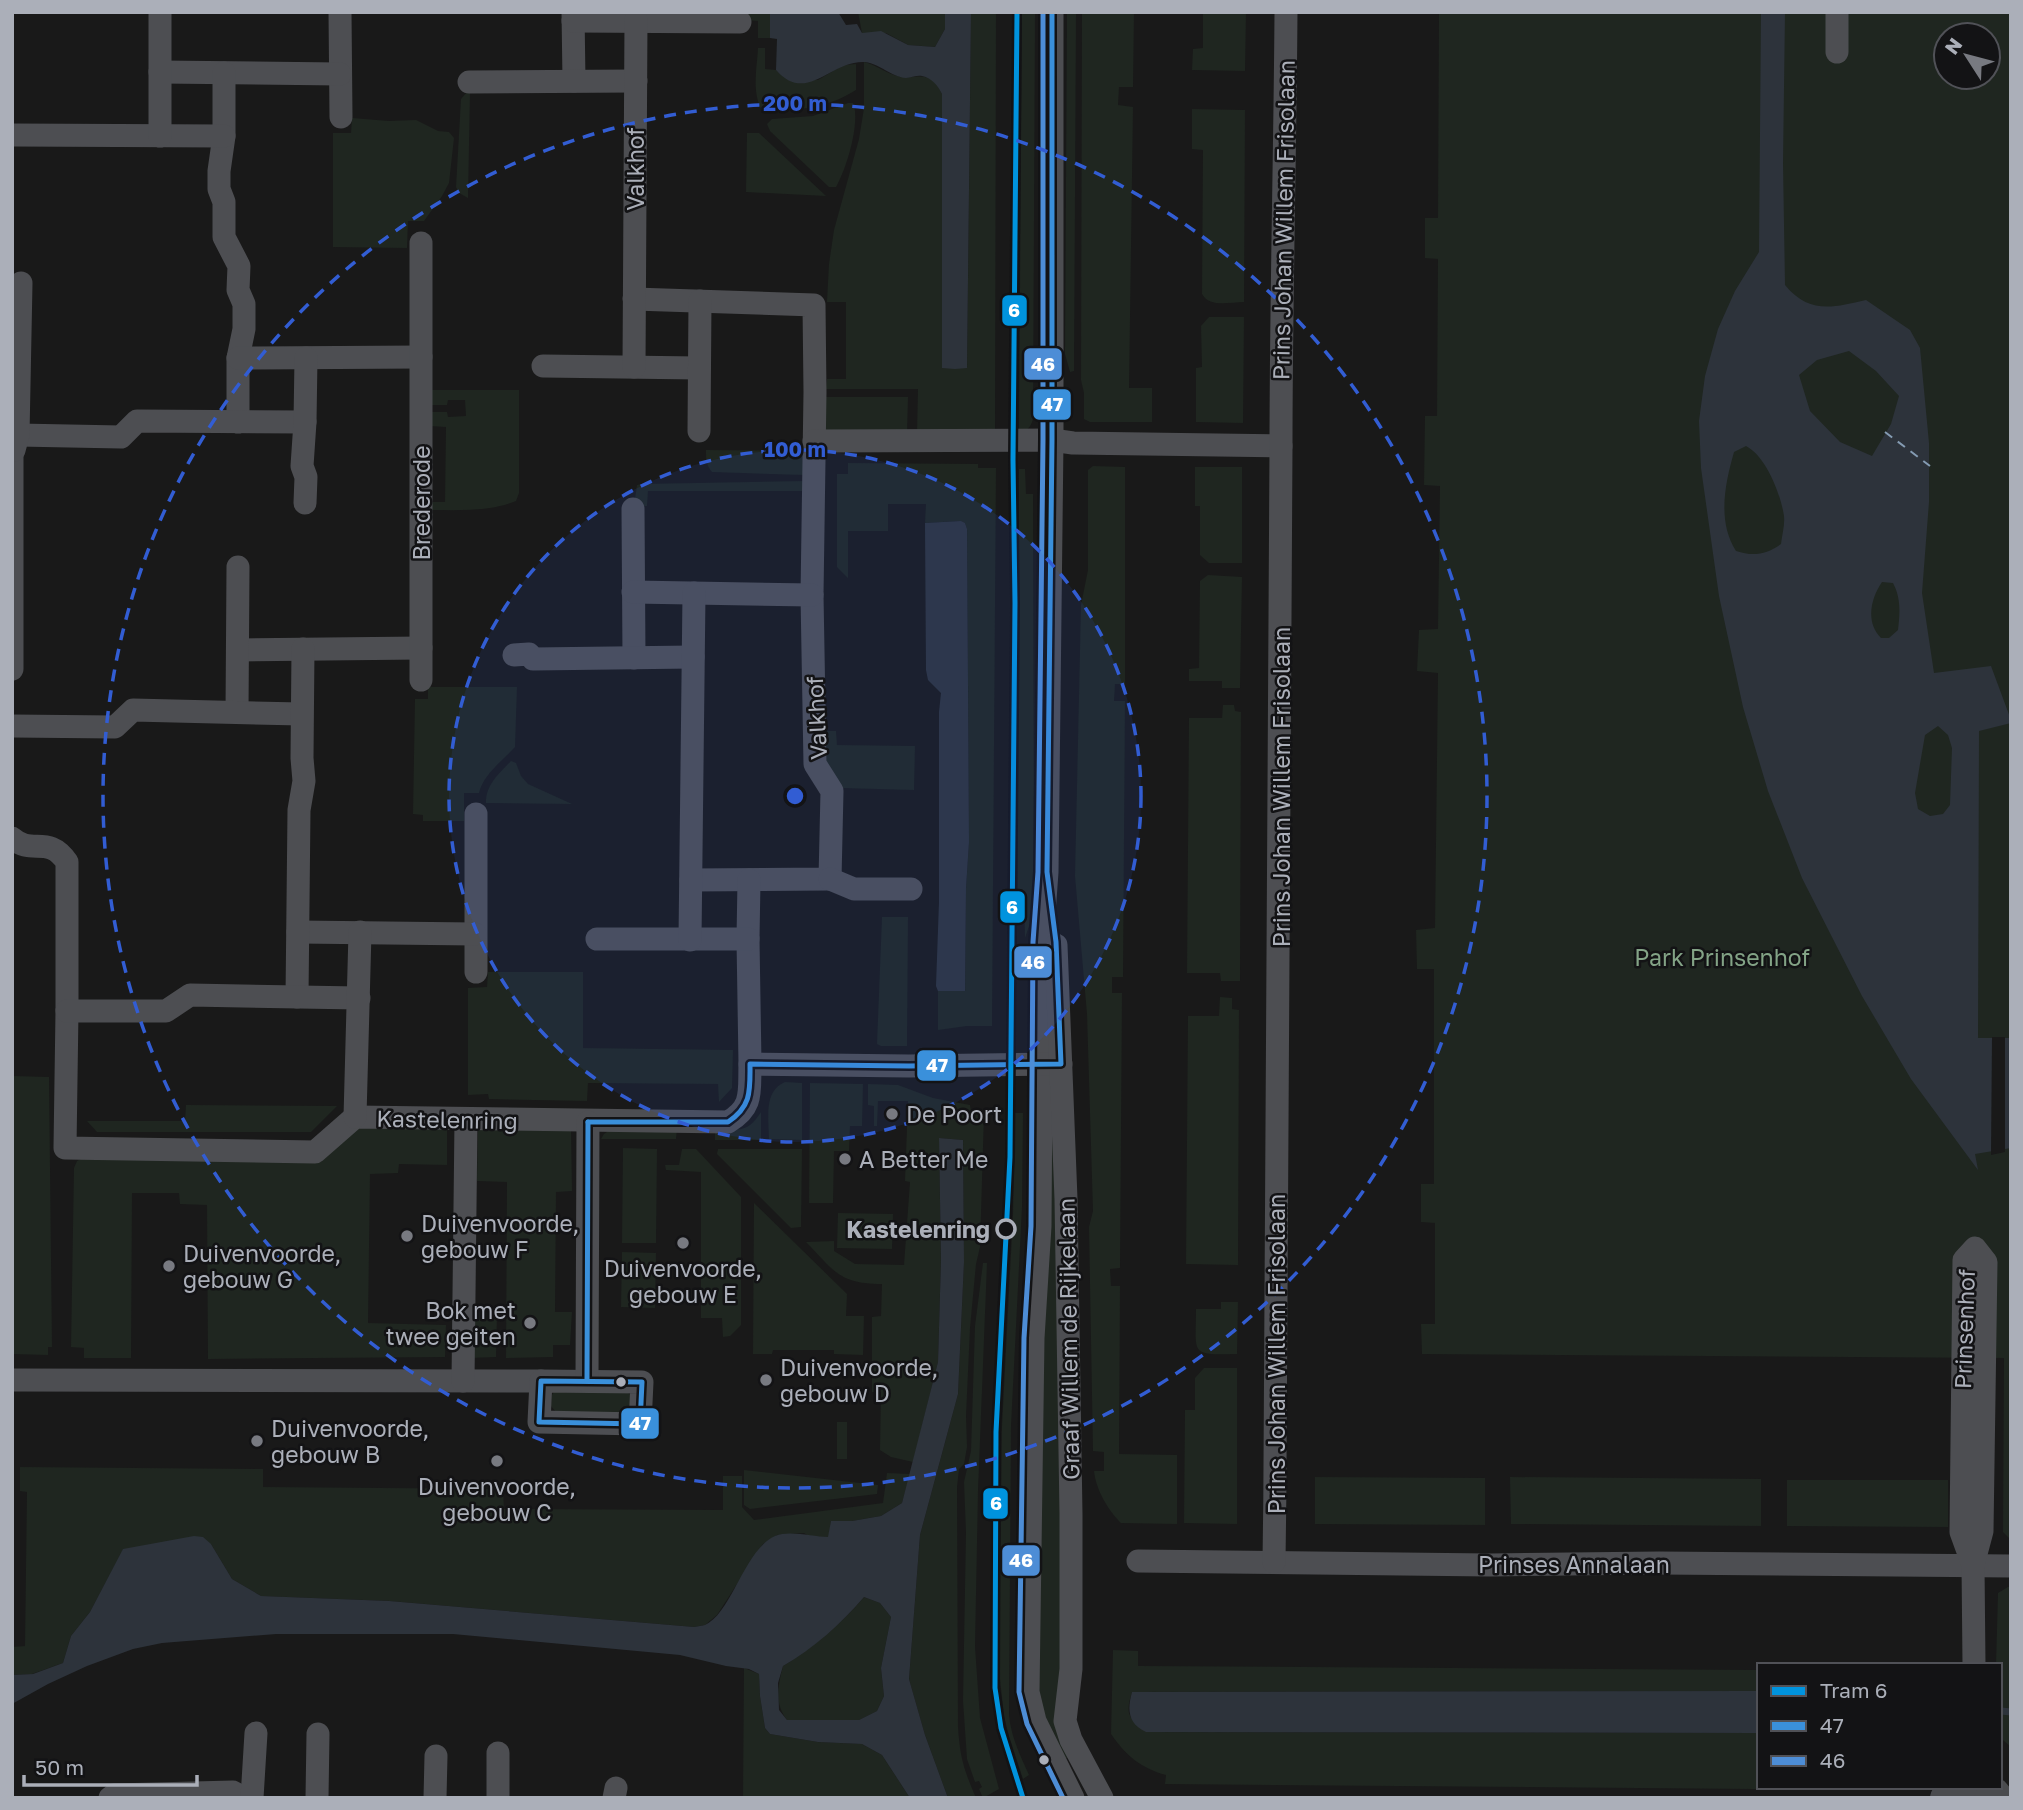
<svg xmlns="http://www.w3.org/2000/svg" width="2023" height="1810" font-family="'Golos Text',sans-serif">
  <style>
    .green { fill: #1f2620; fill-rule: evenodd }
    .water { fill: #2d333b; fill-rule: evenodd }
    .pier { fill: #191919 }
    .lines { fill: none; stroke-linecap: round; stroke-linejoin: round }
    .stream { stroke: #2d333b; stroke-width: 7 }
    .ferry { stroke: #849bb2; stroke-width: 2; stroke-dasharray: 9 7; stroke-linecap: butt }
    .minor { stroke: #4d4e52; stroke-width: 23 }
    .major { stroke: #4a4b4e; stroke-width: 30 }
    .bus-1-casing { stroke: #131315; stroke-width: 10 }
    .bus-2-casing { stroke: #131315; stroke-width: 10 }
    .bus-1 { stroke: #3a90db; stroke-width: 5 }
    .bus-2 { stroke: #4d8dd6; stroke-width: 5 }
    .tram-1-casing { stroke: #131315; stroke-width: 10 }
    .tram-1 { stroke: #0093de; stroke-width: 5 }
    .ring { fill: none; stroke: #325dd3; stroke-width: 3.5; stroke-dasharray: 12 9 }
    .poi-dot { fill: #787a81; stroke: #131315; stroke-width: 2.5 }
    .stop-dot { fill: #131315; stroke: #abafb9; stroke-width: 3.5 }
    .bus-dot { fill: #abafb9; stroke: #131315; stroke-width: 2.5 }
    .labels { text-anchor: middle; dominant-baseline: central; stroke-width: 5; stroke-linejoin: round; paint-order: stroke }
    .street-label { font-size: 23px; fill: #abafb9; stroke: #131315 }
    .park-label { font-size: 23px; fill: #83a386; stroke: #131315 }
    .poi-label { font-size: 23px; fill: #abafb9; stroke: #131315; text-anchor: start }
    .stop-label { font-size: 23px; font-weight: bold; fill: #abafb9; stroke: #131315; text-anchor: end }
    .centre { fill: #325dd3; stroke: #131315; stroke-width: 3.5 }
    .ring-label { font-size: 21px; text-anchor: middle; font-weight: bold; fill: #325dd3; stroke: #131315; stroke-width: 5; stroke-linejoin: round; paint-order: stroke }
    .line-badge { stroke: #131315; stroke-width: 2.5 }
    .badge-label { font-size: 19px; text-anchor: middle; font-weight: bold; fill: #fff }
  </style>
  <rect width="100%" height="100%" fill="#191919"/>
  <g class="green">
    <polygon points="750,12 770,12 770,38 758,38 758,21 745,20"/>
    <polygon points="858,12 945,12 945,29 935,47 908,45 886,33 862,33"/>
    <path d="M971,12H996L995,432L917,433L918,389H826L827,379H846V302H827L829,264L834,230L859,139L864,108V62C876,65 883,71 894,75C916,83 928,65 942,94V367L967,368Z"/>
    <path d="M1022,12H1035L1033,419C1031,427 1027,431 1019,433Z"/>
    <polygon points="1067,12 1076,12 1074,371 1070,372 1065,354"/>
    <polygon points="1082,12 1134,12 1133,87 1119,87 1118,105 1133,107 1129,388 1152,388 1152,422 1090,422 1084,419 1084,393 1081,380"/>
    <polygon points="1203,12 1246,12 1245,71 1192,70 1193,49 1203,48"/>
    <path d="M1439,12H2011V1540L2003,1532L2004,1358L1422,1354L1421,1324H1435V1223L1421,1222V1184H1434V969H1417L1416,930L1435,928L1438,673L1417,671L1419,630L1438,629L1440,486L1424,485L1425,416H1437L1438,259L1425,258V218H1438ZM1946,35H1988V77H1946Z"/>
    <path d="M758,48H765V69L776,70L780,74L818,80L843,65L856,64V90C826,109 797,110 763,112C751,94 757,68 758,48Z"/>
    <polygon points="467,92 470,92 468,198 459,193 456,187 461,99"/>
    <path d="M848,103H853C861,122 846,170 836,187H829L770,131L767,124L772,119L813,116Z"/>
    <path d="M1192,109L1245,110L1244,302C1229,302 1210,308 1202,294L1203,150L1192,149Z"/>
    <polygon points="352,118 389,121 416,120 438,131 449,132 454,138 449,183 442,196 424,221 408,221 407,248 333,247 333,133 351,133"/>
    <polygon points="747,133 759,133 826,196 746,192"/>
    <polygon points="1209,317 1244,317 1243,423 1196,422 1196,368 1202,367 1201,326"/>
    <path d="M430,390H519V493L516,501C489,512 458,510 430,510V502H445L446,427L430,426V412H447L448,417L466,416L465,400H448L447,405H430Z"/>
    <polygon points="818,397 908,397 907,434 826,431"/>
    <path d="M706,450L804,451V475L712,472C706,465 706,460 706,450Z"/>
    <polygon points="848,463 978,464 978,468 996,468 992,1026 967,1026 938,1030 938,991 965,991 966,888 969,842 967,529 965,523 961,521 925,523 926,504 888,504 888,531 848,531 848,578 837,567 837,474 848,474"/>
    <path d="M1093,466L1125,467V684H1115L1114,701H1125L1123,977H1112V993H1122L1120,1268L1110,1269L1111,1286H1120L1119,1454L1177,1455V1524L1121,1523C1108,1510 1096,1490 1094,1471H1104V1452L1093,1451L1089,1227L1093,1211L1087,1014L1075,876L1081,605L1088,570V470Z"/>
    <polygon points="1195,467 1242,467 1242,563 1209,563 1200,555 1200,506 1195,506"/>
    <polygon points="1019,469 1025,469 1026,494 1033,494 1034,911 1025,938 1024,897 1017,896"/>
    <polygon points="804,481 804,491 648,491 647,506 634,506 637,485 641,484"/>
    <polygon points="1208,575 1242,577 1240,688 1222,688 1222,681 1189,681 1189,669 1199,668 1200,581"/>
    <path d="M428,687H517L515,747C503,760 483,775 479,793H464V821H423V815L413,814L415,699H428Z"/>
    <polygon points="1223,705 1234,705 1235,711 1241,712 1240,981 1221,981 1220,973 1187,973 1189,718 1222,718"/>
    <polygon points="823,731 836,731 837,745 915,746 914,790 841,788 823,765"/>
    <path d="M511,761L516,763L521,776L528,784L572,804L486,803C486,784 499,774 511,761Z"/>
    <polygon points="882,917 908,917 907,1046 881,1046 877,1044"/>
    <polygon points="488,972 583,972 583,1048 733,1050 732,1088 719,1102 718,1084 588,1083 587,1101 489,1099 488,1094 468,1095 468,988 487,987"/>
    <polygon points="1220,997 1232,998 1232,1009 1239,1010 1238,1265 1186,1264 1188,1016 1219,1016"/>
    <polygon points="12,1076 49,1077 52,1347 48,1347 48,1355 12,1354"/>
    <path d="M785,1082L802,1083V1140L769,1139C769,1119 763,1091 785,1082Z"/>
    <polygon points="810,1083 863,1084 862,1126 850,1126 849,1151 834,1151 833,1203 809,1203"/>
    <path d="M868,1084L898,1085L933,1098L970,1105L971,1111L984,1114L980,1247L976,1264L970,1328L966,1416L967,1447L964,1464L959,1469L957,1487L958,1727C960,1758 964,1770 976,1798H948L925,1735L909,1679L920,1535L958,1394L964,1262L963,1140L939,1138L941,1260L938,1362L913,1462L891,1457L880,1450L881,1392H872V1317L881,1316L882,1284C838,1284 834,1270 806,1242L834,1241V1251L855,1264L904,1265L910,1182L905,1181L908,1101H878L877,1126H874V1106L868,1105Z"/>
    <polygon points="186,1105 337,1106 311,1132 97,1132 87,1121 185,1121"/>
    <path d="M761,1112V1140H715V1129C739,1129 747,1134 761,1112Z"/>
    <polygon points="1058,1112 1071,1756 1061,1761 1034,1684 1047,1113"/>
    <path d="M1015,1113H1023L1022,1207L1011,1426L1009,1715C1011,1737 1020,1755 1029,1775L1023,1779L1009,1736L1004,1716L999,1670L1002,1426L1013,1215Z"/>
    <polygon points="357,1127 447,1129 447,1165 399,1164 398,1173 370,1174 368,1323 446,1325 445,1357 208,1359 207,1205 180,1204 179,1193 132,1193 131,1358 84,1358 84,1348 71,1347 74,1168 77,1161 81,1159 321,1162"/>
    <polygon points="478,1128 571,1128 572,1191 556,1192 555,1312 572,1312 570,1345 553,1345 553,1357 506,1358 507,1182 477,1181"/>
    <polygon points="677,1128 676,1139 601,1139 604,1134 610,1130"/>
    <polygon points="623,1148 657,1149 656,1243 622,1243"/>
    <polygon points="682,1149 696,1149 741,1197 741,1325 730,1336 723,1337 722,1318 701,1318 701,1172 666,1170 665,1165 679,1165"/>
    <polygon points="718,1149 802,1149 801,1227 791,1228 717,1154"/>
    <polygon points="754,1203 847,1294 846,1316 864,1316 863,1355 834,1354 834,1350 773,1350 772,1354 753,1354"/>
    <polygon points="838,1213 893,1214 892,1249 837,1248"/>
    <polygon points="622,1252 656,1253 655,1308 621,1307"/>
    <polygon points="983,1263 987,1263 978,1491 975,1647 980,1718 999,1789 983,1798 979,1789 982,1787 979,1781 975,1782 967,1759 963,1701 966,1532 964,1482 971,1451 975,1326"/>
    <path d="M1221,1302H1238L1237,1354C1189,1355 1196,1355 1196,1309H1221Z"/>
    <polygon points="469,1312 497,1313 496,1357 469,1358"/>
    <polygon points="1204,1368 1237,1368 1237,1524 1184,1523 1185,1410 1195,1410 1195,1378"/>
    <polygon points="554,1392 628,1393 632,1396 631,1410 627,1412 556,1412 551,1406 552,1395"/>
    <rect x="837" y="1422" width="10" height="37"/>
    <polygon points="20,1467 263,1469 263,1487 503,1489 504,1509 723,1510 723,1476 742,1476 742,1507 754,1520 883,1503 887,1473 910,1474 902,1503 881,1516 852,1521 831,1521 829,1537 810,1537 804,1533 777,1535 763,1544 717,1615 705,1625 694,1627 389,1601 261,1596 232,1579 211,1544 141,1547 123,1550 90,1612 71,1636 63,1663 32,1674 12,1675 12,1647 25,1646 27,1492 20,1491"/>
    <polygon points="744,1470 878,1485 877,1494 750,1509 744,1505"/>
    <polygon points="1315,1477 1485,1478 1485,1525 1315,1524"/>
    <polygon points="1510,1477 1761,1479 1761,1526 1511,1524"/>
    <polygon points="1787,1480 1948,1480 1948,1527 1787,1526"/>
    <polygon points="2008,1587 2011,1587 2011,1747 2003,1740 2001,1732 2000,1665 1996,1665 1998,1593"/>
    <path d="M864,1597L880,1603L891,1617L881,1668L884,1696L877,1711L859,1720H787C774,1703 778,1686 783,1666C812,1649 843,1622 864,1597Z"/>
    <path d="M1113,1650L1138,1651V1666L1759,1670V1691L1132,1692C1125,1714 1128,1718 1147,1732L1759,1733V1787H1882V1790L1165,1784L1166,1775C1141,1768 1126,1756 1111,1734Z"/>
    <polygon points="744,1668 759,1674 760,1696 765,1728 770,1734 818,1742 862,1744 882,1755 910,1798 743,1798"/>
  </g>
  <g class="water">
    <path d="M770,12H838L846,25L857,24L862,33L881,31L908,45L935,47L945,29V12H971L967,368L955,369L942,368V94C938,86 932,78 922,76C917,75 911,78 906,78C891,77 881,64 865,62C830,60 807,105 776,70L777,39L770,38Z"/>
    <path d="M1761,12H1785L1783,163L1785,285C1809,314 1832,308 1866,300L1910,330L1920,348L1929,443V502L1922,593L1934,673L1991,666L2011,720V723L1979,731L1978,1038H2011V1148L1975,1154L1978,1170L1911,1079L1862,996L1802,878L1768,791L1743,707L1719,596L1701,468L1699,421L1705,376L1718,329L1735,291L1759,252ZM1849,351L1876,371L1899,396L1891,424L1872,456L1840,442L1810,411L1799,375L1817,360ZM1746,446C1766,456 1781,495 1784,516C1785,525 1782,535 1781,544C1767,554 1754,557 1736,551C1717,521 1725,484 1734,452ZM1882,582L1893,583C1901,598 1900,613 1898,630L1889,638H1881C1865,622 1871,598 1882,582ZM1938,726L1948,735L1952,748L1950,805L1943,814L1930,816L1918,809L1915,793L1925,735Z"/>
    <polygon points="961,521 965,523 967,529 969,842 966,888 965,991 938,991 936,986 939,902 939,712 941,693 928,680 926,670 925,523"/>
    <path d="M939,1138L963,1140L964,1262L958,1394L920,1535L909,1679L925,1735L948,1798H910L882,1755L862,1744L818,1742L770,1734L765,1728L760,1696L759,1674L749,1669L726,1666L680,1655L453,1634H276L162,1643L133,1649L87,1666L48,1684L12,1704V1675L33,1674L63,1663L71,1636L90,1612L123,1549L194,1536L203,1537L211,1544L232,1579L261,1596L389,1601L694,1627C698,1626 702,1626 705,1625C732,1613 744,1550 775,1536C790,1530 813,1537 828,1537L831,1521H852L881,1516L902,1503L938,1362L941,1260ZM864,1597L880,1603L891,1617L881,1668L884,1696L877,1711L859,1720H787L779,1710L778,1683L783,1666C813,1649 842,1623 864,1597Z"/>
    <path d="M1759,1691V1733L1146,1732C1128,1724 1127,1710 1132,1692Z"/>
  </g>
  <polygon class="pier" points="1992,1037 2005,1037 2005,1152 1991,1155"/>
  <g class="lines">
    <polyline class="stream" points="2001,1711 2011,1712"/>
    <polyline class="ferry" points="1885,432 1930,466"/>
    <g class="minor">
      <polyline points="340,12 341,117"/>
      <polyline points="573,12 574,81"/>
      <polyline points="1052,12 1052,440 1047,872 1042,942 1040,1226 1033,1338 1028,1692 1035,1721 1073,1798"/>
      <polyline points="573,21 740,22"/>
      <polyline points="1837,52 1837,12"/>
      <polyline points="160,72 340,74"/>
      <polyline points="224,73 224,136 219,171 219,189 224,202 224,237 239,266 238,290 244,304 244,329 238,358 238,422"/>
      <polyline points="469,82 636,81"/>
      <polyline points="12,135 224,136"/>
      <polyline points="160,136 160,12"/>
      <polyline points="634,299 814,305 815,392 812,595 815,764 832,791 830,879 691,880"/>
      <polyline points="238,358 421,357"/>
      <polyline points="543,366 699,368"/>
      <polyline points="634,367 636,20"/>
      <polyline points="699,431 700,301"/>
      <polyline points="18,435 121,437 137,421 305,422"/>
      <polyline points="814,441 1052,440 1073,443 1281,446"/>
      <polyline points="12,449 12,669"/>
      <polyline points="14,450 18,435 21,283"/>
      <polyline points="305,503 306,477 302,466 305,422 306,358"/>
      <polyline points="633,509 634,658"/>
      <polyline points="633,592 812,595"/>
      <polyline points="239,650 421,648"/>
      <polyline points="514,655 529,654 533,659 693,657"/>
      <polyline points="421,680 421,243"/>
      <polyline points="237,712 238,567"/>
      <polyline points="12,726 115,727 133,710 301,714"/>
      <polyline points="476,814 476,972"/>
      <path d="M12,838C32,856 48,834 67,862V1011L65,1148L315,1152L355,1117L728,1122C754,1107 749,1091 750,1064L909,1066L1061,1064"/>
      <polyline points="830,879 854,889 911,889"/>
      <polyline points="749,880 748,939 750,1064"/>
      <polyline points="298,932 475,934"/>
      <polyline points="597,939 748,939"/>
      <polyline points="690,940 694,593"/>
      <polyline points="1056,945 1066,1199 1071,1514 1071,1669 1065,1721 1071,1740 1102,1798"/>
      <polyline points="297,997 299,810 304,781 302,758 303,649"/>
      <polyline points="67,1011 166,1011 190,995 359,998"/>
      <polyline points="355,1117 360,932"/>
      <polyline points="12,1380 541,1381"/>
      <polyline points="463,1381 466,1120"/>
      <polygon points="541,1381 642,1382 640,1424 539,1422"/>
      <polyline points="587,1381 588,1122"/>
      <polyline points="1138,1561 1490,1565 1659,1563 2011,1566"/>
      <path d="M1274,1562C1279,1191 1279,820 1281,448C1281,303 1285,158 1286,12"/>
      <polyline points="1973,1565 1961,1532 1964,1260 1975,1248 1986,1262 1982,1531 1973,1565 1974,1665"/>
      <polyline points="110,1798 114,1795 233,1792 244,1798"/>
      <polyline points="252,1798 256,1733"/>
      <polyline points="317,1798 318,1734"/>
      <polyline points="435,1798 436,1756"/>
      <polyline points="498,1798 498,1753"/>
      <polyline points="614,1798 616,1788"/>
    </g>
    <g class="major">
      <polyline points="1983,1787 1995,1793 1999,1798"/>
      <polyline points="1945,1798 1952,1791 1962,1787"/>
    </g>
    <g class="bus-1-casing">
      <g id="bus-1">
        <path d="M588,1122H728C752,1106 750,1090 750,1064L909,1066L1061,1064L1056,942L1047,872L1052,440V12"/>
        <polygon points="541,1381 642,1382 640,1424 539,1422"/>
        <polyline points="587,1381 588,1122"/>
      </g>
    </g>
    <g class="bus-2-casing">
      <polyline id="bus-2" points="1043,12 1043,440 1038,872 1033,942 1031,1226 1024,1338 1019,1692 1027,1724 1063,1798"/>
    </g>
    <use href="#bus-1" class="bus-1"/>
    <use href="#bus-2" class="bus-2"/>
    <g class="tram-1-casing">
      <polyline id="tram-1" points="1017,12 1013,460 1015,603 1010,1157 996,1432 995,1688 1001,1728 1023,1798"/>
    </g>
    <use href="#tram-1" class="tram-1"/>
  </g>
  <circle cx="795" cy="796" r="346" fill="#325dd3" fill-opacity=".12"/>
  <g class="ring">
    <circle cx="795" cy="796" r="346"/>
    <circle cx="795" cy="796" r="692"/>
  </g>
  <g class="poi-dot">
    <circle cx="892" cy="1114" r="7"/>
    <circle cx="845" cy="1159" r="7"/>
    <circle cx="407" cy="1236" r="7"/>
    <circle cx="683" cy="1243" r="7"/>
    <circle cx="169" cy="1266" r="7"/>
    <circle cx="530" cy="1323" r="7"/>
    <circle cx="766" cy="1380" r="7"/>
    <circle cx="257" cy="1441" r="7"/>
    <circle cx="497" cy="1461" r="7"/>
  </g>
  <circle class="stop-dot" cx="1006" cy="1229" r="9"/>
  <g class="bus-dot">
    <circle cx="621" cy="1382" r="6"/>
    <circle cx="1044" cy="1760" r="6"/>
  </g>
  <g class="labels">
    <g class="street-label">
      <text transform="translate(635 169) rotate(-90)">Valkhof</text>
      <text transform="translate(1283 220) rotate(-89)">Prins Johan Willem Frisolaan</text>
      <text transform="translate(421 503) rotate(-90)">Brederode</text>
      <text transform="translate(816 718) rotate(-93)">Valkhof</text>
      <text transform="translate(1281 787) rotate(-90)">Prins Johan Willem Frisolaan</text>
      <text transform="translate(447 1119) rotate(1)">Kastelenring</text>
      <text transform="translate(1964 1329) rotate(-88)">Prinsenhof</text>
      <text transform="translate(1068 1339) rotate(-91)">Graaf Willem de Rijkelaan</text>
      <text transform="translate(1276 1354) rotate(-90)">Prins Johan Willem Frisolaan</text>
      <text x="1574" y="1564">Prinses Annalaan</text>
    </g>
    <g class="park-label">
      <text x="1722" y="957">Park Prinsenhof</text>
    </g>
    <g class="poi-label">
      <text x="906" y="1114">De Poort</text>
      <text x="859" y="1159">A Better Me</text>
      <text x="421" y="1223">Duivenvoorde,<tspan x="421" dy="26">gebouw F</tspan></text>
      <text x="183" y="1253">Duivenvoorde,<tspan x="183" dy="26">gebouw G</tspan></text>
      <text x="683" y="1268" text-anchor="middle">Duivenvoorde,<tspan x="683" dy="26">gebouw E</tspan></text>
      <text x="516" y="1310" text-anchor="end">Bok met<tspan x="516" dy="26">twee geiten</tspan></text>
      <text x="780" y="1367">Duivenvoorde,<tspan x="780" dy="26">gebouw D</tspan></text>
      <text x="271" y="1428">Duivenvoorde,<tspan x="271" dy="26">gebouw B</tspan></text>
      <text x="497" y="1486" text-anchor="middle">Duivenvoorde,<tspan x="497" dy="26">gebouw C</tspan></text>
    </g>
    <g class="stop-label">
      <text x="990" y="1229">Kastelenring</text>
    </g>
  </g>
  <circle cx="795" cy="796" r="10" class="centre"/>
  <g class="ring-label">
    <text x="795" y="111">200 m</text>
    <text x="795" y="457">100 m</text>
  </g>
  <g class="line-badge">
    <rect x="1001" y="294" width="27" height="33" rx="7" fill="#0093de"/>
    <rect x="1023" y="347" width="40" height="34" rx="7" fill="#4d8dd6"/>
    <rect x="1032" y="388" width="40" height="33" rx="7" fill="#3a90db"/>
    <rect x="999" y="890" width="27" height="34" rx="7" fill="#0093de"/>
    <rect x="1013" y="945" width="40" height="34" rx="7" fill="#4d8dd6"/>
    <rect x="916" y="1049" width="41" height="33" rx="7" fill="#3a90db"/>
    <rect x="620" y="1407" width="40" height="33" rx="7" fill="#3a90db"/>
    <rect x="982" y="1487" width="27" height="33" rx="7" fill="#0093de"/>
    <rect x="1001" y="1544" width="40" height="33" rx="7" fill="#4d8dd6"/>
  </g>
  <g class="badge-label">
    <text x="1014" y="317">6</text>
    <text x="1043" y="371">46</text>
    <text x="1052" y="411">47</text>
    <text x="1012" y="914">6</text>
    <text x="1033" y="969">46</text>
    <text x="937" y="1072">47</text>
    <text x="640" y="1430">47</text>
    <text x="996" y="1510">6</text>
    <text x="1021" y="1567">46</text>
  </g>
  <rect width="2023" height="1810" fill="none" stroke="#abafb9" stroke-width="28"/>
  <rect x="1757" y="1663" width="245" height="126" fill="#131315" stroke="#505157" stroke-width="2"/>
  <rect x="1771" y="1686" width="35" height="10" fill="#0093de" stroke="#505157" stroke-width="2"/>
  <text x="1820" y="1698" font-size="21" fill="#abafb9">Tram 6</text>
  <rect x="1771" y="1721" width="35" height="10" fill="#3a90db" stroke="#505157" stroke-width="2"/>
  <text x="1820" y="1733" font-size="21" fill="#abafb9">47</text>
  <rect x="1771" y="1756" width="35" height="10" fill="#4d8dd6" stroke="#505157" stroke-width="2"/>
  <text x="1820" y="1768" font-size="21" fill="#abafb9">46</text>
  <g transform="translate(1967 56) rotate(306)"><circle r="33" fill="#131315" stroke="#505157" stroke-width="2"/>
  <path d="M0-5L12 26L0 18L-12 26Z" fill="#787a81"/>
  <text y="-10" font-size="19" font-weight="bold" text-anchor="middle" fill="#abafb9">N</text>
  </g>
  <path d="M24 1775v10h173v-10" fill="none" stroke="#abafb9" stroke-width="3.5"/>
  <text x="35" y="1775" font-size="21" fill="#abafb9" stroke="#131315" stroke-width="5" paint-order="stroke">50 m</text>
</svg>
